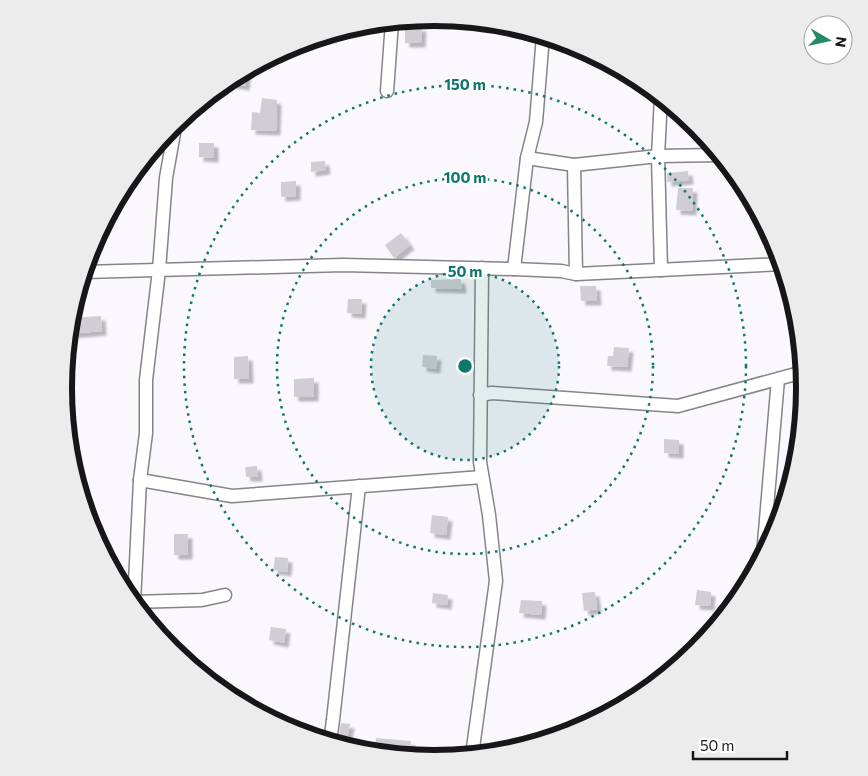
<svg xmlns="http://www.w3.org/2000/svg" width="868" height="776" font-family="Commissioner,sans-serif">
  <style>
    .building { fill: #d0ced2; filter: url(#shadow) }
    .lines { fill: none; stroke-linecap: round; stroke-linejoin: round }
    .minor-casing { stroke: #858488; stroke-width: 15 }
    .minor { stroke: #fff; stroke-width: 12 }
    .ring { fill: none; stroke: #0f766e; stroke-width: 2.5; stroke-dasharray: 2.5 5 }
    .rim { fill: none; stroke: #171618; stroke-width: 6 }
    .centre { fill: #0f766e; stroke: #fff; stroke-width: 2.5 }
    .ring-label { font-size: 15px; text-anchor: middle; font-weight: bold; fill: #0f766e; stroke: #fff; stroke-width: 4.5; stroke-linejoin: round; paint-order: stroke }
  </style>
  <defs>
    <filter id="shadow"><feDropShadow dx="4.5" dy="4.5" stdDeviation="1" flood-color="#0004"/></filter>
  </defs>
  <rect width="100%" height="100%" fill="#faf8fd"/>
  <g class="building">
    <polygon points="405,27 422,27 421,43 405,43"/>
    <polygon points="247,70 245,86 225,83 228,80"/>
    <polygon points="262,98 277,100 276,131 251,130 252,112 260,113"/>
    <polygon points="199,143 214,143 214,158 199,157"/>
    <polygon points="325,161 326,170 311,172 311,162"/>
    <polygon points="688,171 689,180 667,182 667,173"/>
    <polygon points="296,181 296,196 281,197 281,182"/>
    <polygon points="678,188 693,188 692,211 676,210"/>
    <polygon points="401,233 410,245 394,258 385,245"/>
    <polygon points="461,279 462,289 431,288 431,280"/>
    <polygon points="580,286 596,286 597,301 581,301"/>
    <polygon points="348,299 362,299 361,314 347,313"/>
    <polygon points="101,316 102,331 69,334 70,318"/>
    <polygon points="614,347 629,348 627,367 607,366 608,356 613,356"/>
    <polygon points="423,355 437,356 436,369 422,367"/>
    <polygon points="248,356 249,379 234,379 234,357"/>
    <polygon points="314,378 314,397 294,397 294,379"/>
    <polygon points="664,439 679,440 679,454 664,453"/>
    <polygon points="257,466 258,477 246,477 245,467"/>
    <polygon points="432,515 448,517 446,535 430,533"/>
    <rect x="174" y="534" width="14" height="21"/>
    <polygon points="275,557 288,558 287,572 273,570"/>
    <polygon points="697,590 711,592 710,606 695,605"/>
    <polygon points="595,592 597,609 584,611 582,593"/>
    <polygon points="433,593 448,595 447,605 432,603"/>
    <polygon points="521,600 542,601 541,615 519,613"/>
    <polygon points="271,627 286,629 284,643 269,640"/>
    <polygon points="341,723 350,724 347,739 339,737"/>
    <polygon points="376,738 411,741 410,751 385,748 385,750 375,749"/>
  </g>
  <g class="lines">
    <g class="minor-casing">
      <g id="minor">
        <polyline points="387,91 392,22"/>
        <polyline points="661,97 658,156 661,270"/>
        <polyline points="527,158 574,165 658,156 720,155"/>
        <polyline points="574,165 576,274"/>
        <polyline points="514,269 527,158 536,122 543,36"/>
        <polyline points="84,272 343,265 514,269 561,271 576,274 782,264"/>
        <polyline points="480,395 492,393 678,406 803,372"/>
        <polyline points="140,480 232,496 482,477"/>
        <polyline points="763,555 778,379"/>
        <polyline points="133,602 202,600 225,595"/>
        <polyline points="134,603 140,480 146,433 146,380 159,270 166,178 174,133 174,124"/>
        <polyline points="330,742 333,720 359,486"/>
        <polyline points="472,755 496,581 489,515 480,462 482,268"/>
      </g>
    </g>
    <use href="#minor" class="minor"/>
  </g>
  <circle cx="465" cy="366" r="94" fill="#0f766e" fill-opacity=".12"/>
  <g class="ring">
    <circle cx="465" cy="366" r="94"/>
    <circle cx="465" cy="366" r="188"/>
    <circle cx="465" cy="366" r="281"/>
  </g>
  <path d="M0 0H868V776H0ZM72 388a362 362 0 1 1 724 0a362 362 0 1 1-724 0Z" fill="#ececed" fill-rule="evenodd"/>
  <path class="rim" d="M72 388a362 362 0 1 1 724 0a362 362 0 1 1-724 0Z"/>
  <circle cx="465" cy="366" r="8" class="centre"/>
  <g class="ring-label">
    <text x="465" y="90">150 m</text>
    <text x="465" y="183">100 m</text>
    <text x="465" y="277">50 m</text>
  </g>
  <g transform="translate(828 40) rotate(99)"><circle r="24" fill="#ffffff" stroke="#a2a2a3"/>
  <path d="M0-4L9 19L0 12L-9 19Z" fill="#268c68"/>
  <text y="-8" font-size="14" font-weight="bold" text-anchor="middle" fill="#171618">N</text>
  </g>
  <path d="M693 751v8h94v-8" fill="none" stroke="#171618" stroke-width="2.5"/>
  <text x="700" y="751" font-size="15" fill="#171618" stroke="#ffffff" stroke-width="4" paint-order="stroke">50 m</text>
</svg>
